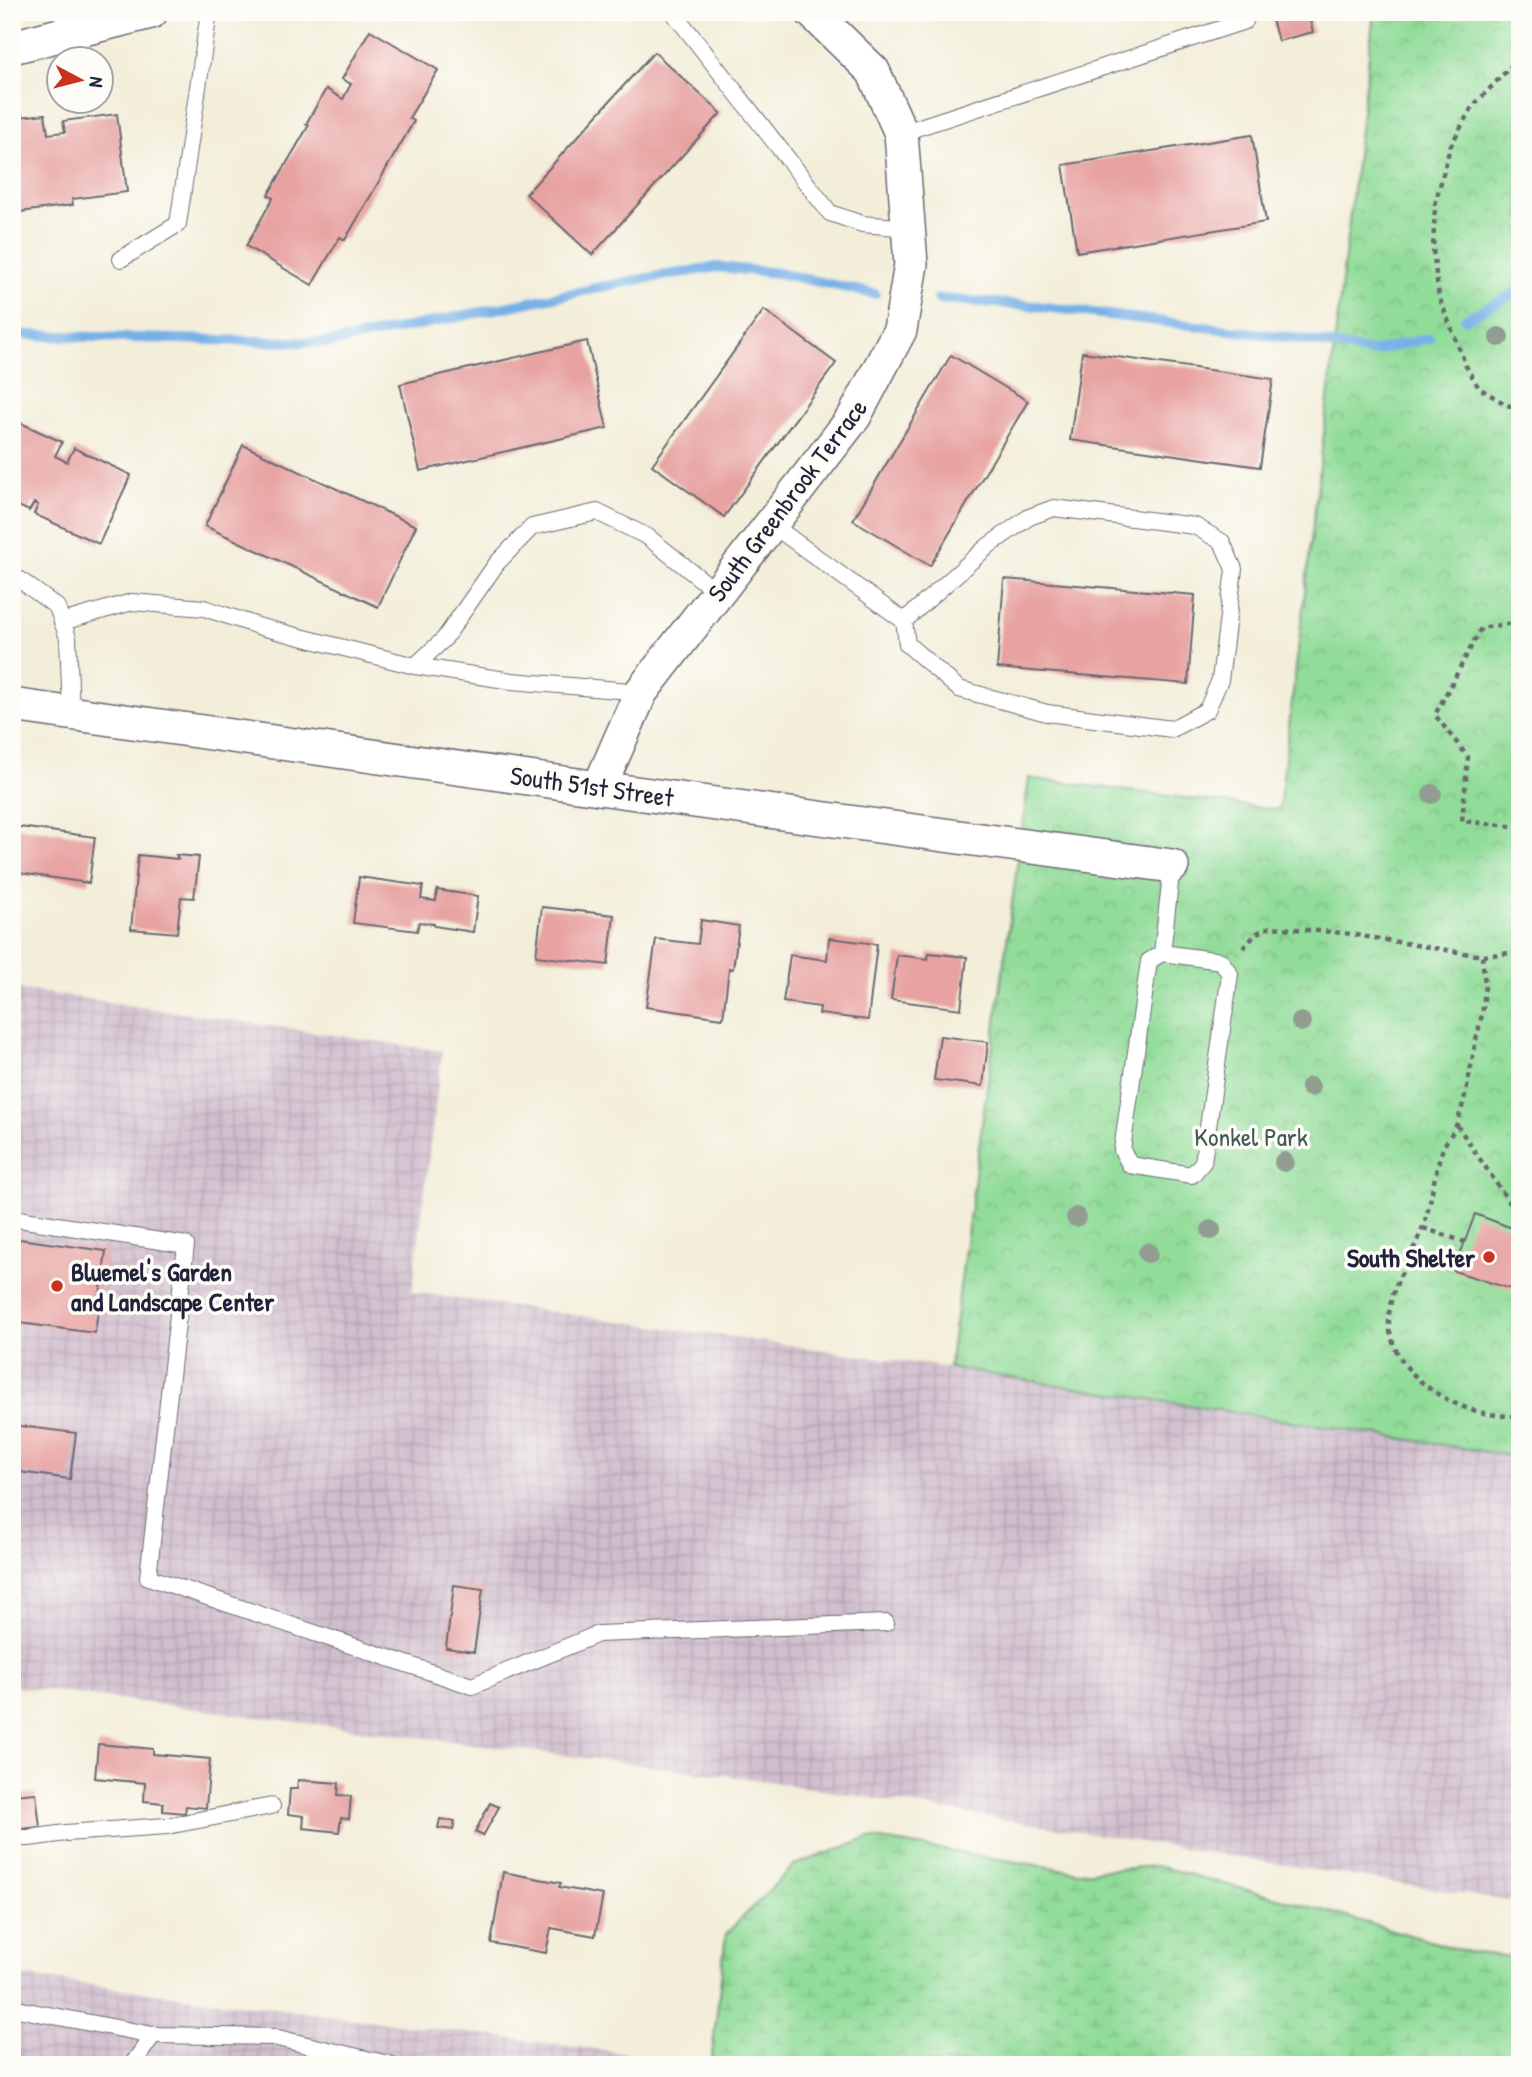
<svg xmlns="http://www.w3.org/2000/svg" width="1532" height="2077" font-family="'Patrick Hand',sans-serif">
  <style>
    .industrial { fill: url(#industrial-grid) }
    .wetland { fill: url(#wetland-marsh); stroke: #597f6a; stroke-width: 2 }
    .park { fill: url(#park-crowns); stroke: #597f6a; stroke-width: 2 }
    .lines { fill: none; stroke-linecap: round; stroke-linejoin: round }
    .stream { stroke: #76b0e7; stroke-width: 10 }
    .building { fill: #e7a2a1 }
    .service-casing { stroke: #6b6972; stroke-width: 18 }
    .minor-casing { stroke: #6b6972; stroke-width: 36 }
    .path { stroke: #6b6972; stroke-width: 4.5; stroke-dasharray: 5 5; stroke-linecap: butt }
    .service { stroke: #fff; stroke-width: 16 }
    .minor { stroke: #fff; stroke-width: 33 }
    .tree { fill: #929d92 }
    .poi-dot { fill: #c8321e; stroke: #fdfcf7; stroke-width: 2.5 }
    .labels { text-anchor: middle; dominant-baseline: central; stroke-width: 7; stroke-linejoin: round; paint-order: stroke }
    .street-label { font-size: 26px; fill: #22223b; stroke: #fdfcf7 }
    .park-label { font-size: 26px; fill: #435a57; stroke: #fdfcf7 }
    .poi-label { font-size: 26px; font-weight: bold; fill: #22223b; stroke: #fdfcf7; text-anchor: end }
  </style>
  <defs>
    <pattern id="industrial-grid" width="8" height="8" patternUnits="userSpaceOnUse" patternTransform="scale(1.75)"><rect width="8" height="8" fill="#d0bdcd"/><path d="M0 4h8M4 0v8" fill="none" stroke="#b2a2b1"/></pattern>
    <pattern id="wetland-marsh" width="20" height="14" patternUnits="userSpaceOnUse" patternTransform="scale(1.75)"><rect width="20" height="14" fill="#90dc98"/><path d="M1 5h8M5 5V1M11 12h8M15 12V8" fill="none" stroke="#7cbc84"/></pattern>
    <pattern id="park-crowns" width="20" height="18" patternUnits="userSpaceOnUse" patternTransform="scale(1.75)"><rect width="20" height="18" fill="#90dc98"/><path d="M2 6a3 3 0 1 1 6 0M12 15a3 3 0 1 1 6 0" fill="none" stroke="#7cbc84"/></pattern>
  </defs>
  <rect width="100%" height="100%" fill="#fdfcf7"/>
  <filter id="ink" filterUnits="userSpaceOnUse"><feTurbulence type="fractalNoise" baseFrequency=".0143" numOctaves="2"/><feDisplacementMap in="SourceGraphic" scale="14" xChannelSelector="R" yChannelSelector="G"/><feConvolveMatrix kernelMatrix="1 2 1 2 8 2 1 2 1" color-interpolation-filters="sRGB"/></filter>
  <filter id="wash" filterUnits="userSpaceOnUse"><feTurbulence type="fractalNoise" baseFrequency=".00686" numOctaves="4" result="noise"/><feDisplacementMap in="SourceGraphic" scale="28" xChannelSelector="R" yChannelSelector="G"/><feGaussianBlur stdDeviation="1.57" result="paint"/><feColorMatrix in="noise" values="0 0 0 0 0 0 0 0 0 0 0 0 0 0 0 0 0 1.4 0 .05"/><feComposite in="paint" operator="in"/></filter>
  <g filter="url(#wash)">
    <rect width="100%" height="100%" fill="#f3eed9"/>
    <g class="industrial">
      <polygon points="12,988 442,1051 412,1292 949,1368 1520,1457 1520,1903 761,1780 12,1686"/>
      <polygon points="12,1975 720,2065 12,2065"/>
    </g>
    <polygon class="wetland" points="869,1838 1079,1872 1157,1866 1319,1909 1468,1952 1520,1958 1520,2065 711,2063 726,1934 794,1865"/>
    <polygon class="park" points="1374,12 1520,12 1520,1457 949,1368 1029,778 1279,810"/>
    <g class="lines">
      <g class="stream">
        <polyline points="938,299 1037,306 1293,338 1372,352 1429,338"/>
        <polyline points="1465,319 1515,293"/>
        <polyline points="12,334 53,336 331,343 636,280 717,267 778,273 875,294"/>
      </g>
    </g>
    <g id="blocks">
      <g class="building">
        <polygon points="1270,12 1308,12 1313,32 1278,41"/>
        <polygon points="370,30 438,70 409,118 414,121 345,240 340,237 312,285 246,246 273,198 268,195 309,125 306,124 326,89 343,99 351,84 342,79"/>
        <polygon points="654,52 721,113 592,255 526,194"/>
        <polygon points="45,114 48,134 65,132 63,121 117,114 127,192 72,199 73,205 12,213 12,118"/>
        <polygon points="1252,135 1266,222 1077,252 1063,165"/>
        <polygon points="764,310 836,363 724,517 652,465"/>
        <polygon points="587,341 607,428 420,471 400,384"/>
        <polygon points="1082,352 1273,379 1260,467 1070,440"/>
        <polygon points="951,355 1028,401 930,566 853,520"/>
        <polygon points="12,419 62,442 55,456 67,462 74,448 131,475 99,544 34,514 38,505 34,503 29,511 12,503"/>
        <polygon points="243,445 416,526 378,607 205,526"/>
        <polygon points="1004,579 1195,595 1188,684 997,668"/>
        <polygon points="12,826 95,837 89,883 12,872"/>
        <polygon points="138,855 178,859 176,855 199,857 194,898 181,897 177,933 131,929"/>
        <polygon points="359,877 423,886 421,899 436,901 437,890 478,896 473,932 434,926 434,924 419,922 417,931 353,923"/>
        <polygon points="542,907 614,915 608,965 536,956"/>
        <polygon points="701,920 739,926 733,969 729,968 723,1018 646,1007 656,939 698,944"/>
        <polygon points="829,938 877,944 868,1020 819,1014 820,1007 783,1002 790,955 827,960"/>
        <polygon points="929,953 967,957 961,1009 891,1000 897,955 928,959"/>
        <polygon points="940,1036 988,1042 983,1086 934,1080"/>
        <polygon points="1475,1214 1520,1231 1520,1292 1454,1271"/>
        <polygon points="12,1238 106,1251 95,1333 12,1322"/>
        <polygon points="12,1425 76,1433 70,1479 12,1471"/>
        <polygon points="454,1585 483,1589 474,1652 446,1648"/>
        <polygon points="98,1744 153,1749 153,1754 210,1759 206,1808 186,1806 185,1813 163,1811 163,1803 144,1801 145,1783 95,1778"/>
        <polygon points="298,1780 339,1783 338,1795 351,1796 349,1819 341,1818 339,1832 303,1828 304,1816 288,1814 290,1789 297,1789"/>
        <polygon points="36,1793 40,1827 12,1830 12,1795"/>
        <polygon points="490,1803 499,1807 483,1836 475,1832"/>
        <polygon points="440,1819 455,1821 453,1830 438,1828"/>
        <polygon points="503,1872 561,1883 559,1887 603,1895 595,1936 551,1928 546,1953 491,1943"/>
      </g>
    </g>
  </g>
  <g filter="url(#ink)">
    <use href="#blocks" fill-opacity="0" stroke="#6b6972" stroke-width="2"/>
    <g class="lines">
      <g class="service-casing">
        <g id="service">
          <polyline points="673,12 830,213 862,224 909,228"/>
          <polyline points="901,133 1245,21"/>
          <polyline points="121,259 178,224 209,12"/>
          <polyline points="771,524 904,621 907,644 959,689 1047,713 1172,729 1207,710 1220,680 1234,569 1222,542 1195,526 1054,508 1029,517 988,546 904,621"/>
          <polyline points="12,579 20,580 57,607 68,638 71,712"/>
          <polyline points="62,622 132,602 204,608 261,627 415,666 444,639 497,563 532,527 597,512 648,537 718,593"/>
          <polyline points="415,666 512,681 641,692"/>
          <polyline points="1162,953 1221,961 1230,974 1203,1162 1192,1175 1130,1165 1122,1150 1149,961 1162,953 1172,866"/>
          <polyline points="12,1218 186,1245 148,1577 472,1686 598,1634 886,1623"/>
          <polyline points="12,1838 29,1838 66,1833 167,1826 272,1806"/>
          <polyline points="12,2008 153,2035 273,2037 392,2065"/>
          <polyline points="132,2065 153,2035"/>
        </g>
      </g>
      <g class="minor-casing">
        <g id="minor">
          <polyline points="12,47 151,12"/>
          <polyline points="12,705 599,788 1172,866"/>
          <polyline points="599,788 641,692 854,417 900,330 911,264 901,133 873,71 812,12"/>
        </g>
      </g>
      <g class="path">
        <polyline points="1520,57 1472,107 1450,147 1435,205 1433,250 1439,297 1466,366 1479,388 1507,405 1520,409"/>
        <polyline points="1520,547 1514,562 1520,565"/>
        <polyline points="1520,622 1481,628 1435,715 1468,757 1462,821 1519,827 1520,834"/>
        <polyline points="1243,948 1257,933 1270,927 1344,933 1482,956 1520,952"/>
        <path d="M1482,956C1483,969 1486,984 1484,998C1483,1014 1478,1030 1475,1045C1470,1071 1466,1098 1457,1123C1454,1133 1445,1141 1442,1151C1433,1176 1432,1204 1422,1229C1411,1260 1387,1289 1389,1323C1392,1380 1468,1422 1520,1415"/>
        <polyline points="1457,1125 1511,1205 1519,1230"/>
        <polyline points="1423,1228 1465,1242"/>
      </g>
      <use href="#service" class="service"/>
      <use href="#minor" class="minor"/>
    </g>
    <g class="tree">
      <circle cx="1499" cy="337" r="10"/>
      <circle cx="1432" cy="794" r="10"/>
      <circle cx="1301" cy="1022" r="10"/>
      <circle cx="1310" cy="1087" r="10"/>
      <circle cx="1284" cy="1162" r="10"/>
      <circle cx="1076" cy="1217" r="10"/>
      <circle cx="1211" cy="1230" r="10"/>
      <circle cx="1148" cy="1253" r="10"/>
    </g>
  </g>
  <g class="poi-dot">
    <circle cx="1489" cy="1257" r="7"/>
    <circle cx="57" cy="1286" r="7"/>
  </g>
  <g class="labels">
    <g class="street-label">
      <text transform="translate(787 500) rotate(-53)">South Greenbrook Terrace</text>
      <text transform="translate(592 786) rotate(8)">South 51st Street</text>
    </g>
    <g class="park-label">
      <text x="1251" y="1136">Konkel Park</text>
    </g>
    <g class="poi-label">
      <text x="1475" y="1257">South Shelter</text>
      <text x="71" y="1271" text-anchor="start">Bluemel's Garden<tspan x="71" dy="30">and Landscape Center</tspan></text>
    </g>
  </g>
  <rect width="1532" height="2077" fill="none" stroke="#fdfcf7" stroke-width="42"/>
  <g transform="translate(80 80) rotate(97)"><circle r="33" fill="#fdfcf7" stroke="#a5a5ac" stroke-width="2"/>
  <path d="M0-5L12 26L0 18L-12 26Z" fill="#c8321e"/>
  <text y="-10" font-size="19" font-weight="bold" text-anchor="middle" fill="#22223b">N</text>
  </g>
</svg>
